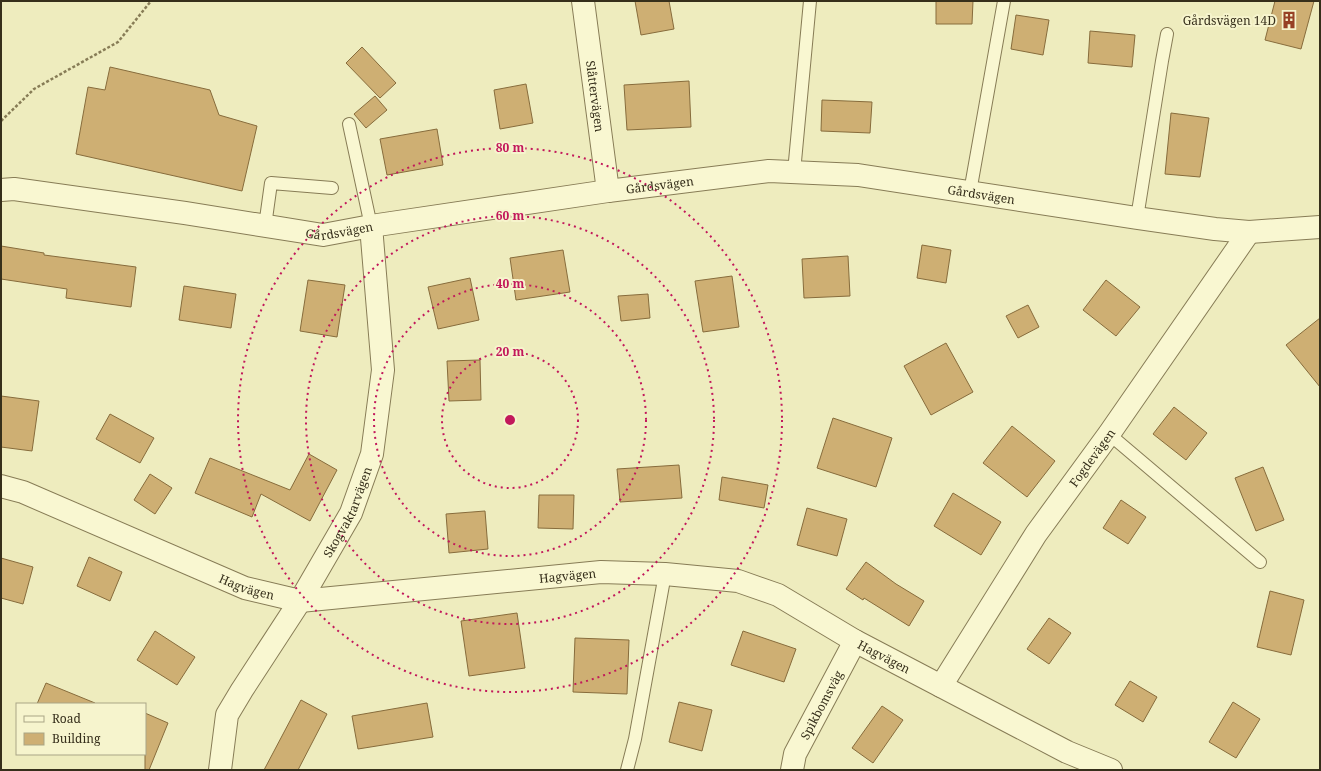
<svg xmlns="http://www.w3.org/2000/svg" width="1321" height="771" font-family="'Noto Serif',serif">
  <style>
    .building { fill: #ceaf73; stroke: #876c3c }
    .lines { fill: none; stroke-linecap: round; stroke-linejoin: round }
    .service-casing { stroke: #877c56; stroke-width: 14 }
    .minor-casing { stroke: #877c56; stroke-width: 24 }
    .path { stroke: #877c56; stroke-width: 2.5; stroke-dasharray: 3 2; stroke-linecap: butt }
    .service { stroke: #f9f7d1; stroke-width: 12 }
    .minor { stroke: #f9f7d1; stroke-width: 22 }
    .ring { fill: none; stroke: #c2185b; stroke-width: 2; stroke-dasharray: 2 4 }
    .labels { text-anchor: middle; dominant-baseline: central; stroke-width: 4; stroke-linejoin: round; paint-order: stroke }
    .poi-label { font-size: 12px; fill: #362f1b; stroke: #f6f4cd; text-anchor: end }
    .street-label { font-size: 12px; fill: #362f1b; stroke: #f6f4cd }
    .centre { fill: #c2185b; stroke: #f6f4cd; stroke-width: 2 }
    .ring-label { font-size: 12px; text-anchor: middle; font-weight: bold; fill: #c2185b; stroke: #f6f4cd; stroke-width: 4; stroke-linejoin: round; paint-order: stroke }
  </style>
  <rect width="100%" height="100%" fill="#eeecbe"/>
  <g class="building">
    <polygon points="635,1 669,1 674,29 641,35"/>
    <polygon points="936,1 973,1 972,24 936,24"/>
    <polygon points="1275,1 1314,1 1301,49 1265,40"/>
    <polygon points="1016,15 1049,20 1043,55 1011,49"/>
    <polygon points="1090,31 1135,35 1132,67 1088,63"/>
    <polygon points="362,47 396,83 380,98 346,63"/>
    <polygon points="110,67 210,90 219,115 257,126 242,191 76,154 88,87 105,90"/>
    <polygon points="689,81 691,127 627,130 624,85"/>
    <polygon points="526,84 533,123 500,129 494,90"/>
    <polygon points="375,96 387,110 366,128 354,114"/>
    <polygon points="822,100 872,102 870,133 821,131"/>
    <polygon points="1171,113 1209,118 1200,177 1165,174"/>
    <polygon points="437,129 443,165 387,175 380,139"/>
    <polygon points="922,245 951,250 946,283 917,278"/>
    <polygon points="1,246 44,253 44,255 136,267 131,307 66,298 67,289 1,279"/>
    <polygon points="563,250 570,292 516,300 510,258"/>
    <polygon points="848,256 850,296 804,298 802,259"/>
    <polygon points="732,276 739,327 703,332 695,281"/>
    <polygon points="470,278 479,320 438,329 428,287"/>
    <polygon points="308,280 345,285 337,337 300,331"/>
    <polygon points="1106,280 1140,307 1116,336 1083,310"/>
    <polygon points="184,286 236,294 231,328 179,320"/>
    <polygon points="648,294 650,318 621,321 618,296"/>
    <polygon points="1028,305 1039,327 1018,338 1006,316"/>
    <polygon points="1320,318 1320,387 1286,345"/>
    <polygon points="946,343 973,392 931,415 904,366"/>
    <polygon points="480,360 481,400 449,401 447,361"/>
    <polygon points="1,396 39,401 32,451 1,447"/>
    <polygon points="1174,407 1207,433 1186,460 1153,434"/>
    <polygon points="110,414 154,438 140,463 96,439"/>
    <polygon points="833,418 892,438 876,487 817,468"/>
    <polygon points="1012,426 1055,461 1027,497 983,463"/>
    <polygon points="309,454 337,470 310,521 261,494 252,517 195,493 210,458 290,490"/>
    <polygon points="679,465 682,498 620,502 617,469"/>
    <polygon points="1263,467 1284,520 1256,531 1235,478"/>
    <polygon points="150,474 172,488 155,514 134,500"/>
    <polygon points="722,477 768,485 764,508 719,500"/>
    <polygon points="953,493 1001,522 981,555 934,526"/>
    <polygon points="539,495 574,495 573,529 538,528"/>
    <polygon points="1121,500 1146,517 1128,544 1103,528"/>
    <polygon points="807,508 847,519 837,556 797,545"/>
    <polygon points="485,511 488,549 449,553 446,514"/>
    <polygon points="89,557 122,572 110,601 77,586"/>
    <polygon points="1,558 33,567 23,604 1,598"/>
    <polygon points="866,562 896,584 924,601 909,626 864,598 863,600 846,589"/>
    <polygon points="1270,591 1304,600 1291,655 1257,647"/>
    <polygon points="517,613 525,668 469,676 461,621"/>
    <polygon points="1049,618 1071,633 1049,664 1027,649"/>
    <polygon points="155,631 195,657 177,685 137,660"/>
    <polygon points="743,631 796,649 784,682 731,665"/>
    <polygon points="575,638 629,640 627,694 573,692"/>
    <polygon points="1130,681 1157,697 1143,722 1115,705"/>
    <polygon points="46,683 95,703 95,704 37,704"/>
    <polygon points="301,700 327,714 298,770 264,770"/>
    <polygon points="679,702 712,710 702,751 669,742"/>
    <polygon points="1233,702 1260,719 1236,758 1209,742"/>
    <polygon points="427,703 433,737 358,749 352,716"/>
    <polygon points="882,706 903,720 873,763 852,748"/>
    <polygon points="145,713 168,723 149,770 145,770"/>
  </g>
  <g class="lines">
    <g class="service-casing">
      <g id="service">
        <polyline points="349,124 371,226"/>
        <polyline points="794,172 810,1"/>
        <polyline points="970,192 1004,1"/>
        <polyline points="1137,218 1162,61 1167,34"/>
        <polyline points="265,226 271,183 332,188"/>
        <polyline points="1109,434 1260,562"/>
        <polyline points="627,770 635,739 665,574"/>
      </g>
    </g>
    <g class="minor-casing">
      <g id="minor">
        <path id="s1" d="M583,1L608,191"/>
        <path id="s2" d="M1,190L14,189L185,213L323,235L371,226L608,191L769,171L858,175L1137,218L1215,229L1249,232L1320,227"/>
        <path id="s3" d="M1,486L23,492L245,588L300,601L601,572L665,574L738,581L778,595L855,641L1067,752L1111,770"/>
        <path id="s4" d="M941,686L1036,534L1109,434L1249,232"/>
        <path id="s5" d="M220,770L227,715L242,690L300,601L351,513L372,454L383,370L371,226"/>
        <path id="s6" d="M792,770L795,754L855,641"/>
      </g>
    </g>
    <polyline class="path" points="1,121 34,89 118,42 151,1"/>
    <use href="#service" class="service"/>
    <use href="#minor" class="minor"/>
  </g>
  <g class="ring">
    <circle cx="510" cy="420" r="68"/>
    <circle cx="510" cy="420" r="136"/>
    <circle cx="510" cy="420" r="204"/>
    <circle cx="510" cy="420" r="272"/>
  </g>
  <defs>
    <g id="building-bare" transform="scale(1.38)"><path d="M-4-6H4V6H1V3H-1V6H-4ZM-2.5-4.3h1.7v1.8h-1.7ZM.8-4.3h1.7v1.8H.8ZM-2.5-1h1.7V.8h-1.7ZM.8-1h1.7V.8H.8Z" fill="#974125" stroke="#f6f4cd" stroke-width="2.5" paint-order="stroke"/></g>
  </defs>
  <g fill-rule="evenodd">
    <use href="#building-bare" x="1289" y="20"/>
  </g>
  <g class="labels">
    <g class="poi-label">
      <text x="1276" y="20">Gårdsvägen 14D</text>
    </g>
    <g class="street-label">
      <text stroke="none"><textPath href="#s1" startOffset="96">Slåttervägen</textPath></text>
      <text stroke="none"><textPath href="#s2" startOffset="666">Gårdsvägen</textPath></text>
      <text stroke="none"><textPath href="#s2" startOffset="990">Gårdsvägen</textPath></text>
      <text stroke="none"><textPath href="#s2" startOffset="342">Gårdsvägen</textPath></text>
      <text stroke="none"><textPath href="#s4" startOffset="274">Fogdevägen</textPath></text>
      <text stroke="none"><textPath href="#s5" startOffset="292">Skogvaktarvägen</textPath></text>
      <text stroke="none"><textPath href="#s3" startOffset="590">Hagvägen</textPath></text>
      <text stroke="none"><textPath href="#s3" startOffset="266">Hagvägen</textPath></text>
      <text stroke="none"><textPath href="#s3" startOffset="926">Hagvägen</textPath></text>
      <text stroke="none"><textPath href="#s6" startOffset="72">Spikbomsväg</textPath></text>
    </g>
  </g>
  <circle cx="510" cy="420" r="6" class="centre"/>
  <g class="ring-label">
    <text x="510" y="152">80 m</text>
    <text x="510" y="220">60 m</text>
    <text x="510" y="288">40 m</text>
    <text x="510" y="356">20 m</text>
  </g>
  <rect width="1321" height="771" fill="none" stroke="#362f1b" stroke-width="4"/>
  <rect x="16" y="703" width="130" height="52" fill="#f6f4cd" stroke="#a9a586"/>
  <rect x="24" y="716" width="20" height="6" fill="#f9f7d1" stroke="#a9a586"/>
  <text x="52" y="723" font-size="12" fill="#362f1b">Road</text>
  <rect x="24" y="733" width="20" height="12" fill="#ceaf73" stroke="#a9a586"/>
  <text x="52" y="743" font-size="12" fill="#362f1b">Building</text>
</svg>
